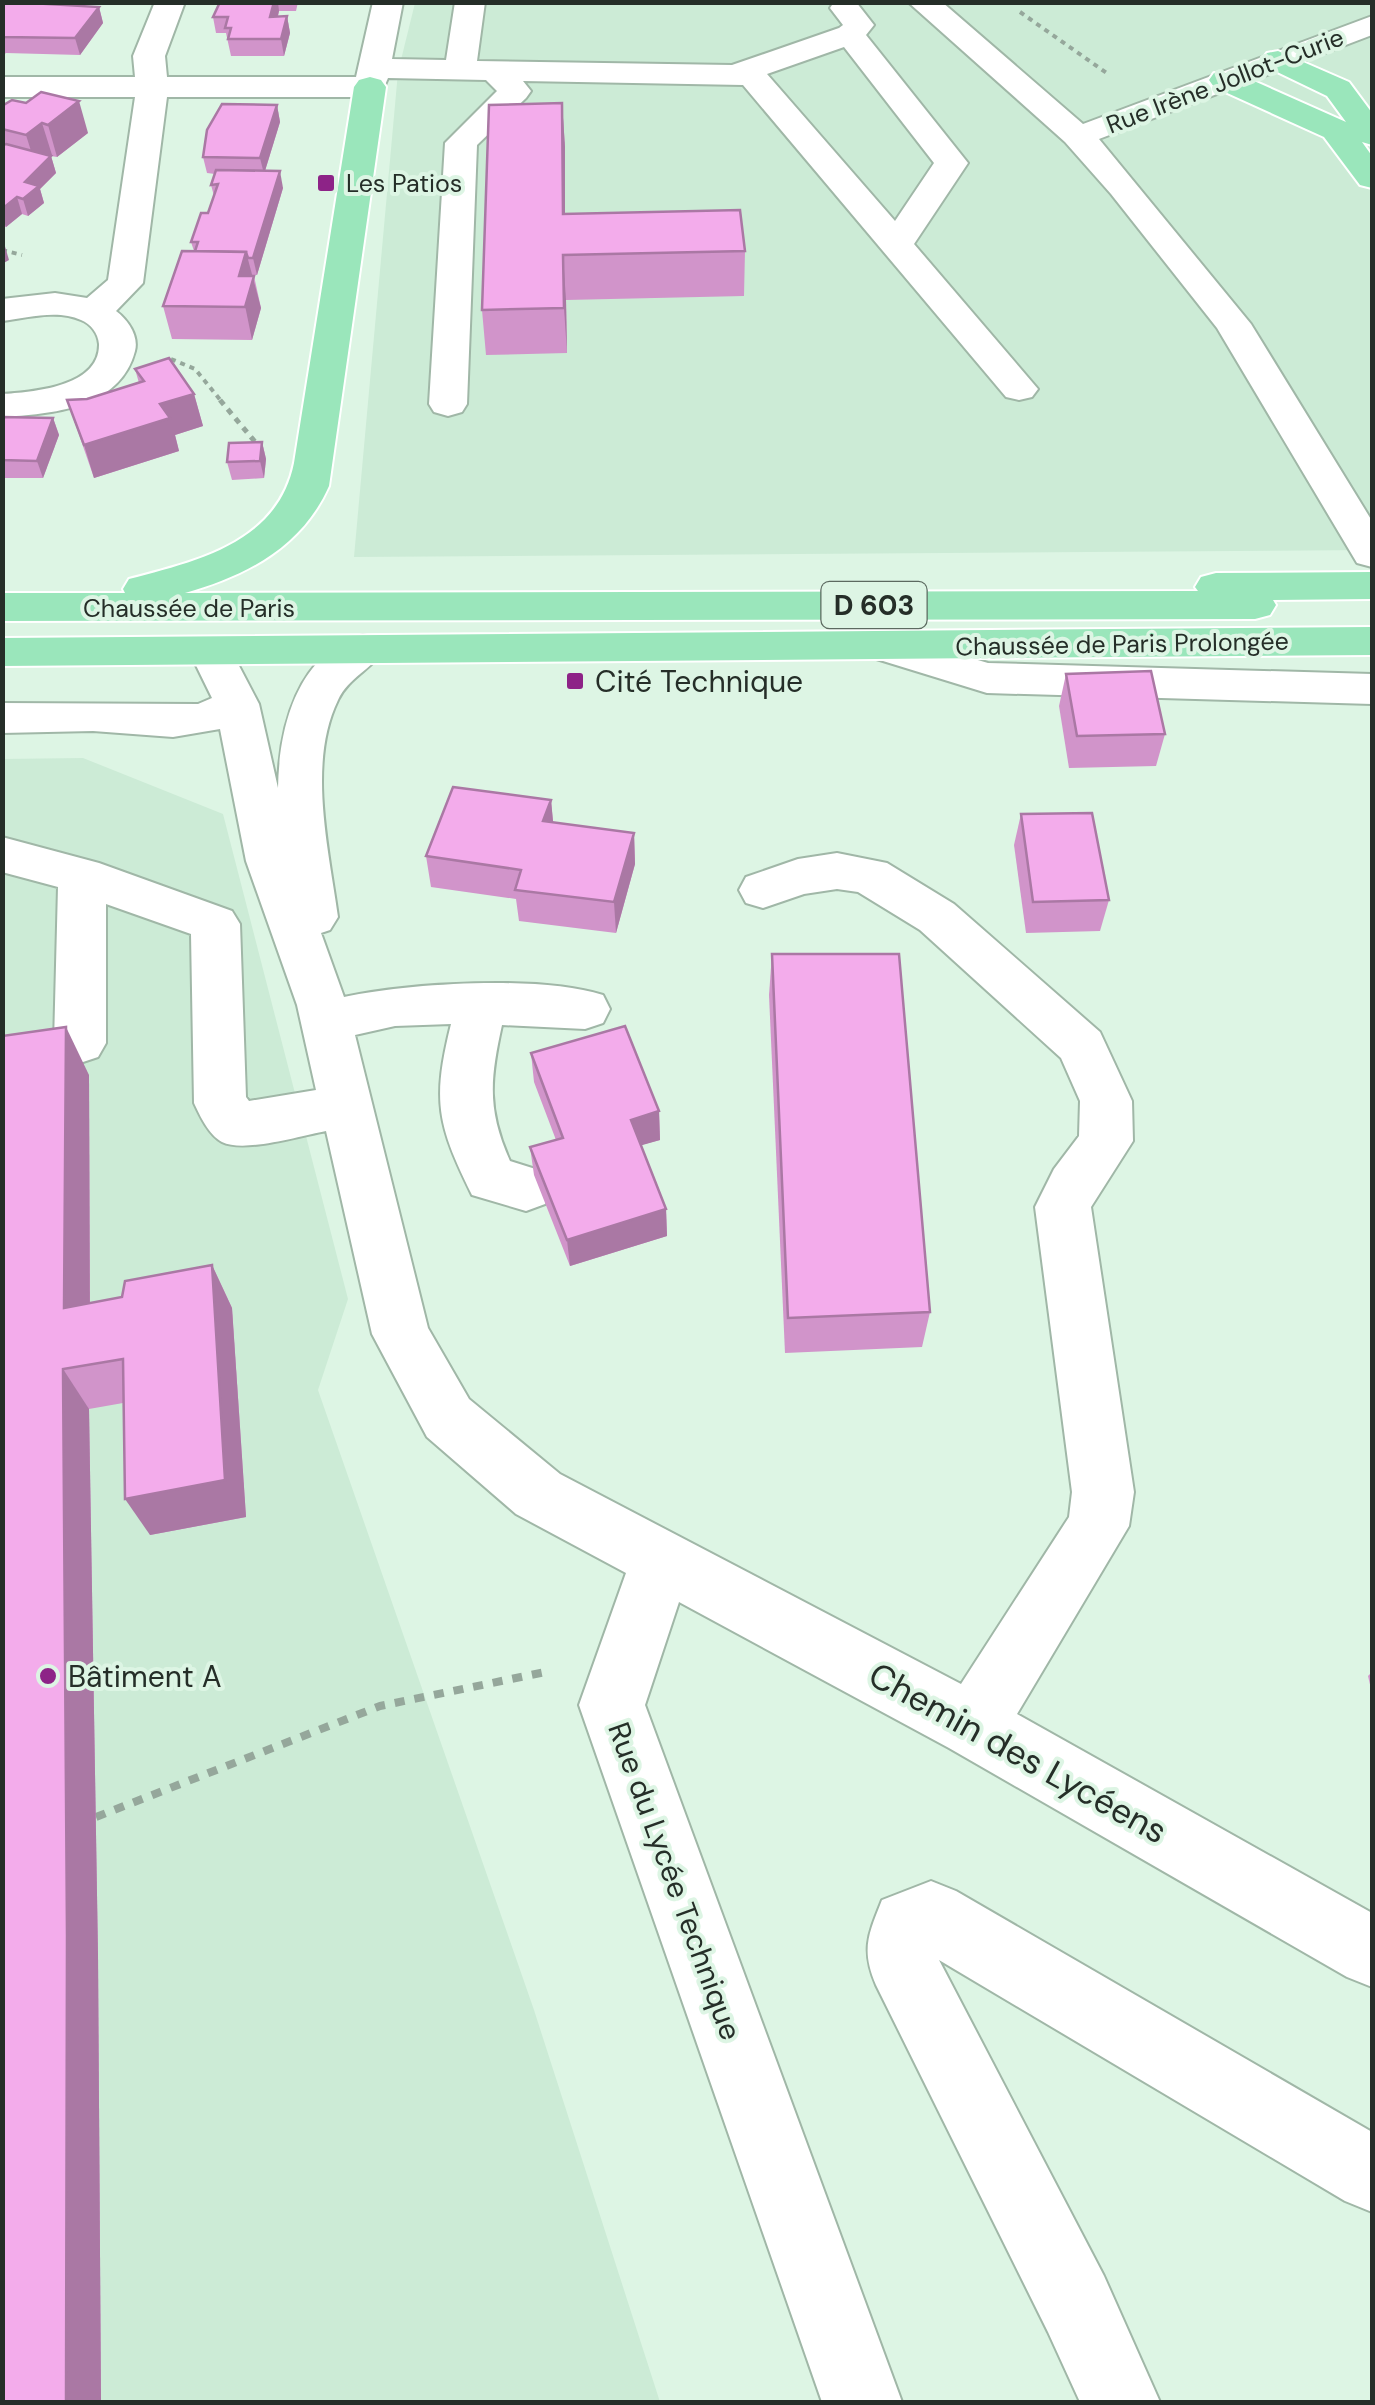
<svg xmlns="http://www.w3.org/2000/svg" width="1375" height="2405" font-family="'DM Sans',sans-serif">
  <style>
    .built { fill: #ccebd6 }
    .lines { fill: none; stroke-linecap: round; stroke-linejoin: round }
    .minor-casing { stroke: #a0b7a7; stroke-width: 4 }
    .major-casing { stroke: #fff; stroke-width: 4 }
    .path-far2 { stroke: #95a79b; stroke-width: 4; stroke-dasharray: 5 5; stroke-linecap: butt }
    .path-far1 { stroke: #95a79b; stroke-width: 5; stroke-dasharray: 6 6; stroke-linecap: butt }
    .path { stroke: #95a79b; stroke-width: 8; stroke-dasharray: 10 10; stroke-linecap: butt }
    .minor { fill: #fff; fill-rule: evenodd }
    .major { fill: #9ae6bb; fill-rule: evenodd }
    .wall { fill: #d194ca }
    .shaded-wall { fill: #aa78a4 }
    .building { fill: #f3aceb; stroke: #aa78a4; stroke-width: 2.5 }
    .poi-dot { fill: #8d2387; stroke: #ddf5e4; stroke-width: 4 }
    .labels { text-anchor: middle; dominant-baseline: central; stroke-width: 8; stroke-linejoin: round; paint-order: stroke }
    .far-street-label { font-size: 25px; fill: #252e28; stroke: #ddf5e4 }
    .far-poi-label { font-size: 25px; fill: #252e28; stroke: #ddf5e4; text-anchor: start }
    .shield { fill: #ddf5e4; stroke: #5c6a60; stroke-width: 2.5 }
    .shield-label { font-size: 28px; font-weight: bold; fill: #252e28 }
    .poi-label { font-size: 30px; fill: #252e28; stroke: #ddf5e4; text-anchor: start }
    .street-label { font-size: 30px; fill: #252e28; stroke: #ddf5e4 }
    .near-street-label { font-size: 35px; fill: #252e28; stroke: #ddf5e4 }
  </style>
  <rect width="100%" height="100%" fill="#ddf5e4"/>
  <g class="built">
    <polygon points="415,3 1372,3 1372,550 354,557 398,72"/>
    <polygon points="83,758 223,814 348,1299 318,1390 534,2010 660,2402 3,2402 2,759"/>
  </g>
  <g class="lines">
    <g class="minor-casing">
      <g id="minor">
        <path d="M155,2H185L165,56L167,77H356L373,2H403L392,59L446,60L455,2H485L477,61L732,65L839,28L843,25L830,8L834,2H856L874,25L866,35L968,163L914,244L1038,389L1032,397L1019,400L1006,397L743,85L523,81L531,91L526,98L477,145L467,404L462,412L448,416L434,412L429,404L445,143L497,91L486,80L388,78L381,94L370,97H167L143,283L116,311C128,320 139,336 135,351C120,409 51,414 2,417V394C32,392 100,387 99,344C98,333 91,324 81,320C58,309 26,318 2,321V299L55,293L87,298L108,280L135,97H2V77H135L133,56ZM844,47L934,163L895,221L767,74Z"/>
        <polygon points="908,2 942,2 1083,124 1372,16 1372,35 1099,139 1251,324 1372,521 1372,567 1357,563 1217,328 1111,194 1065,142"/>
        <polygon points="885,633 988,663 1372,674 1372,704 987,693 870,657 863,647 870,637"/>
        <path d="M363,635L378,639L385,649C372,669 348,678 338,700C307,763 329,851 338,917L330,930L321,933L344,997C410,983 540,975 603,995L610,1009L603,1023L585,1029L502,1025C490,1079 487,1110 510,1161L545,1172L553,1188L545,1204L526,1211L472,1195C437,1124 432,1101 451,1024L395,1026L355,1035L428,1328L469,1399L560,1474L961,1684L1069,1517L1072,1492L1035,1207L1054,1169L1079,1136L1080,1101L1061,1058L920,930L858,892L837,889L804,894L763,908L746,903L739,890L746,877L798,859L837,853L887,863L954,904L1100,1032L1132,1101L1133,1141L1091,1207L1134,1492L1129,1526L1017,1714L1372,1913V1987L1347,1977L949,1748L679,1602L645,1705L902,2402H822L579,1705L626,1573L516,1514L427,1437L372,1334L326,1131C300,1136 244,1153 222,1142C209,1135 200,1116 194,1103L191,934L106,904V1043L98,1057L80,1063L62,1057L54,1043L58,887L2,872V837L99,863L232,911L240,924L246,1097L249,1101L316,1090L297,1005L246,861L220,729L173,737L93,731L2,733V703L198,704L212,698L189,651L196,641L211,637L226,641L259,704L278,788C279,728 297,653 363,635Z"/>
        <path d="M931,1881L956,1891L1372,2132V2212L1345,2201L939,1960L1104,2276L1160,2402H1080L1048,2332L876,1985C861,1950 868,1935 882,1900Z"/>
      </g>
    </g>
    <g class="major-casing">
      <g id="major">
        <polygon points="1278,51 1349,82 1372,113 1372,145 1362,142 1372,156 1372,188 1360,185 1324,137 1214,87 1209,80 1214,73 1236,73 1346,122 1327,96 1267,67 1262,60 1267,53"/>
        <path d="M370,77L381,80L386,87L329,486C302,547 246,576 185,593L1198,591L1195,587L1201,577L1216,573L1372,572V599L1273,600L1276,605L1270,615L1255,619L2,621V593H125L123,589L129,579C197,561 278,543 294,463L354,87L359,80Z"/>
        <polygon points="1372,627 1372,655 2,666 2,638"/>
      </g>
    </g>
    <g class="path-far2">
      <polyline points="1020,12 1108,74"/>
      <polyline points="2,250 22,255"/>
      <polyline points="171,359 195,369 222,402"/>
    </g>
    <polyline class="path-far1" points="220,400 256,443"/>
    <polyline class="path" points="96,1817 380,1706 550,1671"/>
    <use href="#minor" class="minor"/>
    <use href="#major" class="major"/>
  </g>
  <g class="wall">
    <polygon points="68,2 117,2 117,4"/>
    <polygon points="220,2 298,2 296,11 279,11 278,17 287,16 290,33 284,56 231,56 226,33 216,33 213,17"/>
    <polygon points="2,7 99,7 103,23 80,55 6,53 2,56"/>
    <polygon points="562,103 565,147 565,214 745,251 744,296 566,300 567,353 486,355 482,310"/>
    <polygon points="277,105 280,122 265,171 283,188 257,275 251,275 254,276 261,308 252,340 172,339 163,306 194,251 191,242 208,213 214,196 211,185 215,174 207,173 203,157"/>
    <polygon points="2,106 88,133 57,157 51,156 56,173 40,189 44,203 28,216 22,214 6,227 2,226"/>
    <polygon points="135,369 194,394 203,426 175,435 179,451 94,478 67,400 87,399 139,383"/>
    <polygon points="2,417 53,418 59,435 43,478 2,478"/>
    <polygon points="262,442 266,459 264,478 232,480 227,462"/>
    <polygon points="1066,674 1165,734 1156,766 1069,768 1059,706"/>
    <polygon points="551,800 553,822 634,833 635,864 616,933 519,921 516,899 431,887 426,856"/>
    <polygon points="1021,814 1109,900 1100,931 1026,933 1014,845"/>
    <polygon points="772,954 930,1312 922,1347 785,1353 769,995"/>
    <polygon points="2,1036 89,1075 90,1303 122,1297 212,1265 232,1308 246,1517 150,1535 123,1403 89,1409 98,1955 101,2402 2,2402"/>
    <polygon points="531,1053 659,1111 660,1140 641,1145 666,1209 667,1236 570,1266 534,1175 530,1147 556,1140 534,1082"/>
    <polygon points="1372,1672 1372,1693 1368,1676"/>
  </g>
  <g class="shaded-wall">
    <polygon points="274,2 278,2 279,11 273,33 270,17"/>
    <polygon points="99,7 103,23 80,55 75,38"/>
    <polygon points="287,16 290,33 284,56 281,39"/>
    <polygon points="79,101 88,133 57,157 48,125"/>
    <polygon points="562,103 565,147 565,259 563,214"/>
    <polygon points="277,105 280,122 264,174 260,158"/>
    <polygon points="42,123 52,155 36,167 26,135"/>
    <polygon points="51,156 56,173 40,189 44,203 28,216 23,199 25,182"/>
    <polygon points="280,171 283,188 257,275 253,258"/>
    <polygon points="17,197 22,214 6,227 2,216 2,209"/>
    <polygon points="4,243 9,260 2,264 2,244"/>
    <polygon points="246,252 261,308 252,340 239,276"/>
    <polygon points="563,255 566,300 567,353 564,308"/>
    <polygon points="194,394 203,426 175,435 179,451 94,478 84,445 160,404"/>
    <polygon points="53,418 59,435 43,478 37,461"/>
    <polygon points="262,442 266,459 264,478 260,461"/>
    <polygon points="551,800 554,832 543,821"/>
    <polygon points="634,833 635,864 616,933 614,902"/>
    <polygon points="66,1027 89,1075 90,1350 64,1308"/>
    <polygon points="659,1111 660,1140 632,1148 631,1120"/>
    <polygon points="666,1209 667,1236 570,1266 567,1240"/>
    <polygon points="212,1265 232,1308 246,1517 150,1535 125,1499"/>
    <polygon points="63,1369 89,1409 98,1955 101,2402 66,2402"/>
  </g>
  <g class="building">
    <polygon points="6,2 13,2 99,7 75,38 2,37 2,7"/>
    <polygon points="220,2 274,2 270,17 287,16 281,39 228,39 231,28 225,28 228,17 213,17"/>
    <polygon points="41,92 79,101 48,125 42,123 26,135 2,129 2,106 12,100 26,103"/>
    <polygon points="562,103 563,214 740,210 745,251 563,255 564,308 482,310 489,105"/>
    <polygon points="222,104 277,105 260,158 203,157 207,130"/>
    <polygon points="6,144 51,156 25,182 39,186 23,199 17,197 2,209 2,146"/>
    <polygon points="216,170 280,171 253,258 248,258 246,252 195,251 198,242 191,242 201,213 208,213 218,184 211,185"/>
    <polygon points="182,251 246,252 239,276 254,276 245,307 163,306"/>
    <polygon points="169,358 194,394 160,404 170,418 84,445 67,400 87,399 144,381 135,369"/>
    <polygon points="2,417 53,418 37,461 2,460"/>
    <polygon points="262,442 260,461 227,462 229,443"/>
    <polygon points="1151,671 1165,734 1077,736 1066,674"/>
    <polygon points="453,787 551,800 543,821 634,833 614,902 515,890 521,870 426,856"/>
    <polygon points="1092,813 1109,900 1033,902 1021,814"/>
    <polygon points="772,954 899,954 930,1312 788,1318"/>
    <polygon points="625,1026 659,1111 631,1120 666,1209 567,1240 530,1147 563,1138 531,1053"/>
    <polygon points="66,1027 64,1308 122,1297 125,1281 212,1265 225,1480 125,1499 123,1359 63,1369 67,1935 66,2402 2,2402 2,1036"/>
  </g>
  <g class="poi-dot">
    <rect x="316" y="173" width="20" height="20" rx="5"/>
    <rect x="565" y="671" width="20" height="20" rx="5"/>
    <circle cx="48" cy="1676" r="10"/>
  </g>
  <g class="labels">
    <g class="far-street-label">
      <text transform="translate(1225 81) rotate(-21)">Rue Irène Jollot-Curie</text>
      <text x="189" y="608">Chaussée de Paris</text>
      <text transform="translate(1122 644) rotate(-1)">Chaussée de Paris Prolongée</text>
    </g>
    <g class="far-poi-label">
      <text x="346" y="183">Les Patios</text>
    </g>
    <rect class="shield" x="821.5" y="582" width="105" height="46" rx="8"/>
    <g class="shield-label">
      <text x="874" y="605">D 603</text>
    </g>
    <g class="poi-label">
      <text x="595" y="681">Cité Technique</text>
      <text x="68" y="1676">Bâtiment A</text>
    </g>
    <g class="street-label">
      <text transform="translate(675 1881) rotate(70)">Rue du Lycée Technique</text>
    </g>
    <g class="near-street-label">
      <text transform="translate(1018 1753) rotate(29)">Chemin des Lycéens</text>
    </g>
  </g>
  <rect width="1375" height="2405" fill="none" stroke="#252e28" stroke-width="10"/>
</svg>
